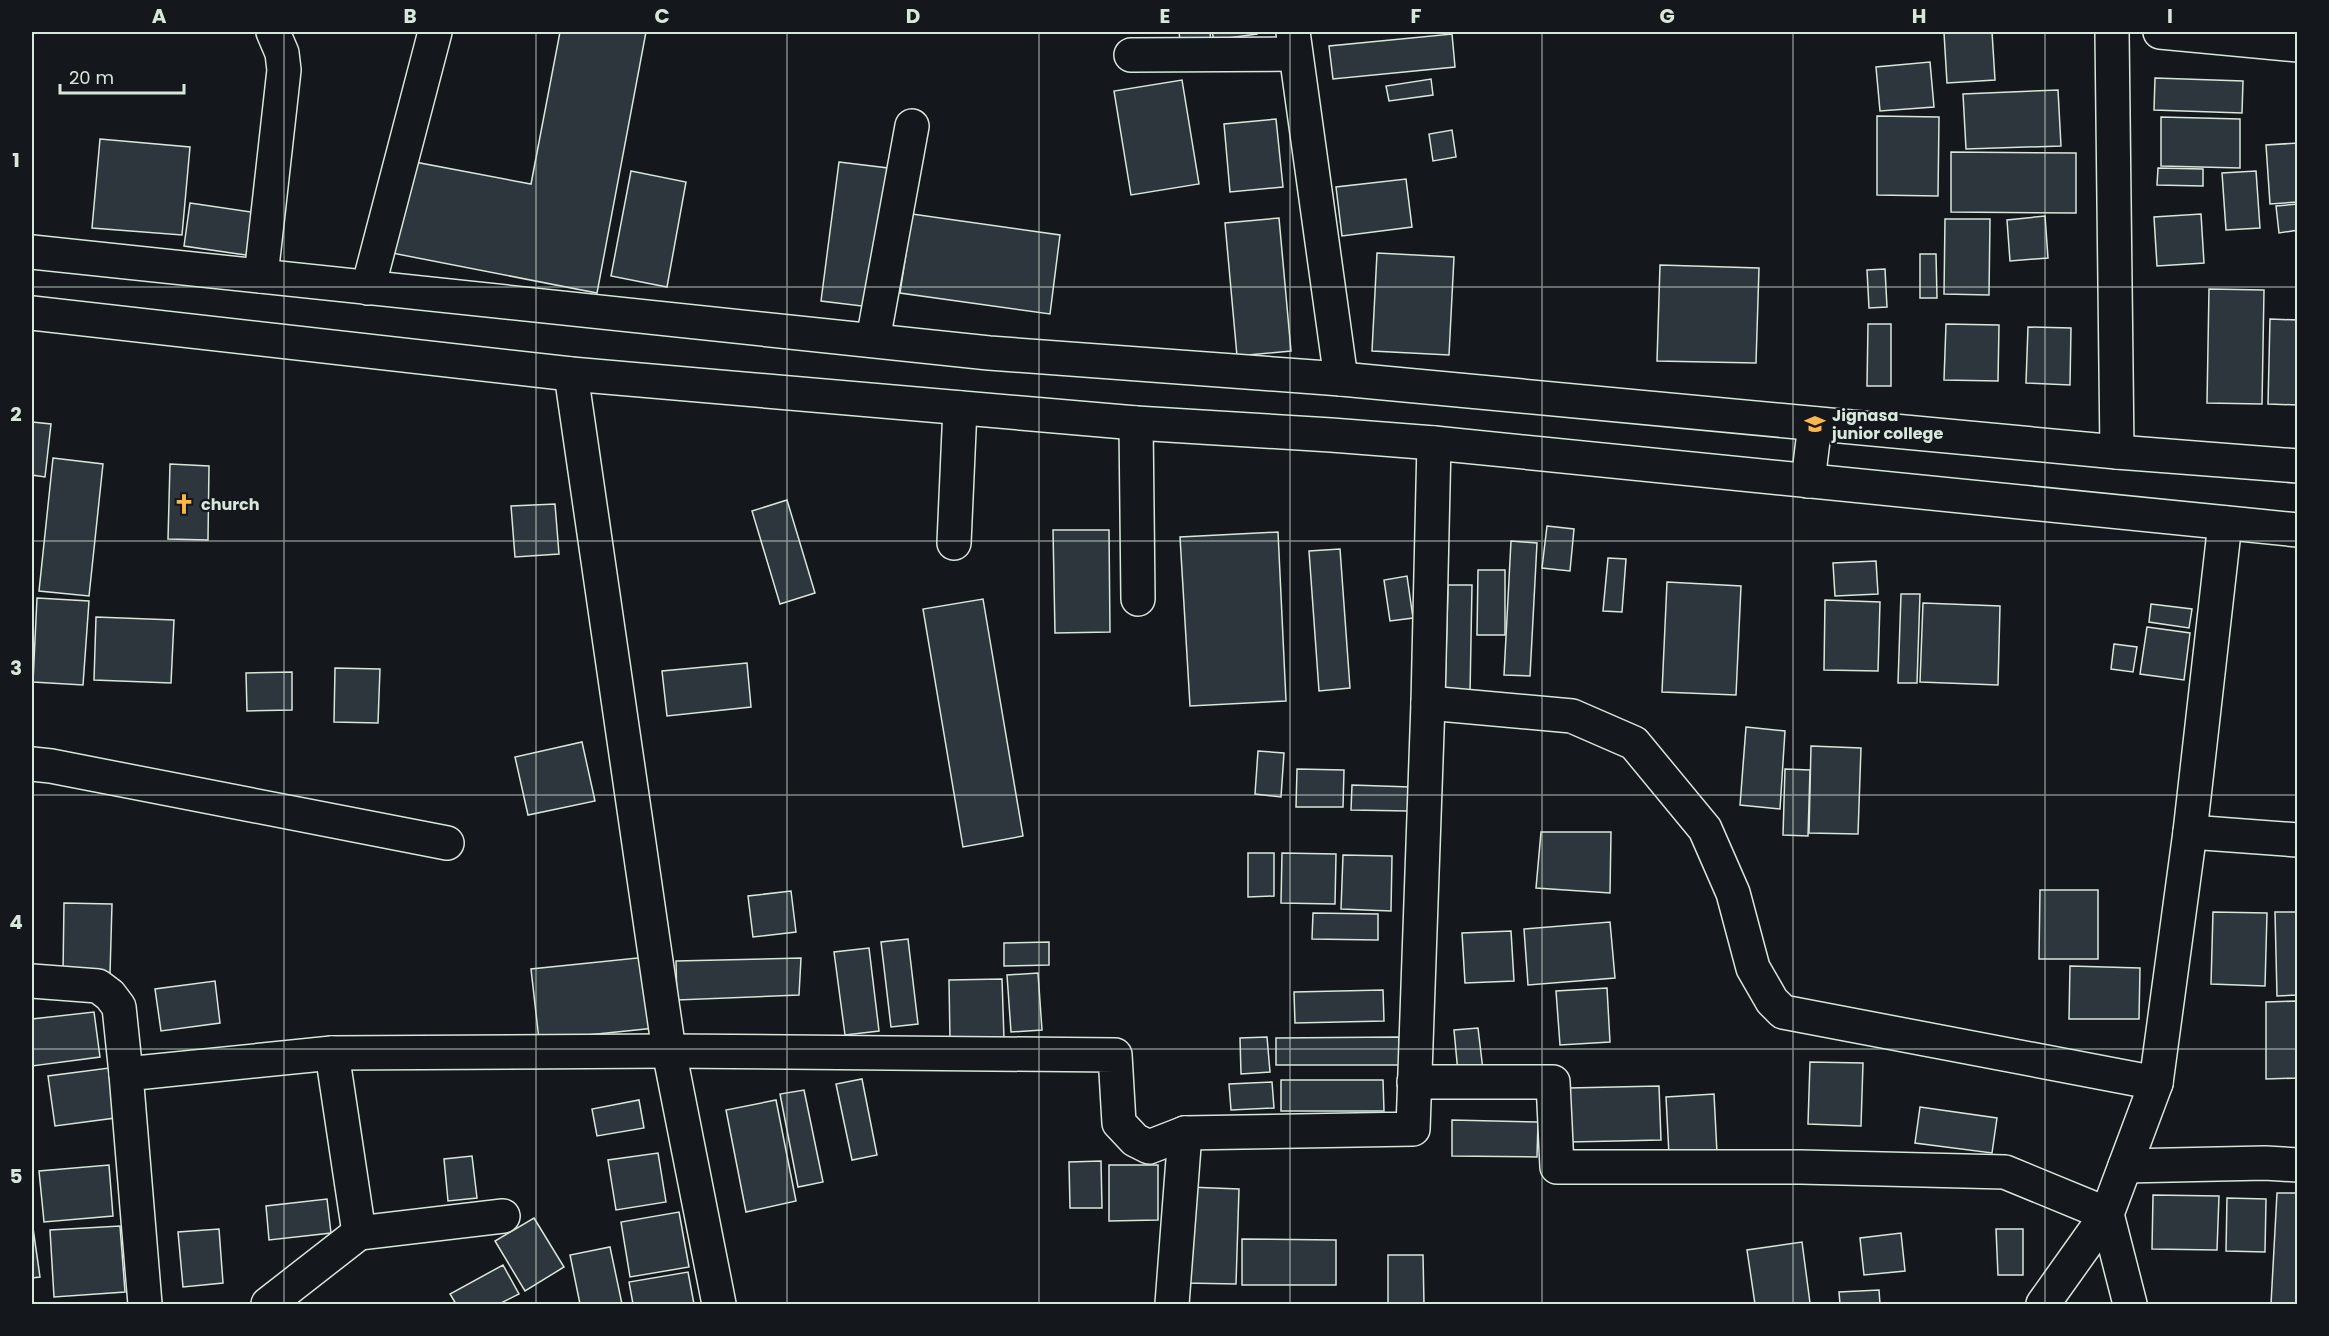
<svg xmlns="http://www.w3.org/2000/svg" width="2329" height="1336" font-family="Poppins,sans-serif">
  <style>
    .building { fill: #2c363c; stroke: #d8e6dc; stroke-width: 1.5 }
    .lines { fill: none; stroke-linecap: round; stroke-linejoin: round }
    .street-casing { stroke: #d8e6dc; stroke-width: 36 }
    .highway-casing { stroke: #d8e6dc; stroke-width: 36 }
    .street { stroke: #14181c; stroke-width: 33 }
    .highway { stroke: #14181c; stroke-width: 33 }
    .grid { fill: none; stroke: #d8e6dc; stroke-width: 1.5; stroke-opacity: 0.55 }
    .labels { text-anchor: middle; dominant-baseline: central; stroke-width: 4.5; stroke-linejoin: round; paint-order: stroke }
    .poi-label { font-size: 16px; font-weight: bold; fill: #d8e6dc; stroke: #14181c; text-anchor: start }
    .neatline { fill: none; stroke: #d8e6dc; stroke-width: 2 }
    .grid-label { font-size: 20px; text-anchor: middle; font-weight: bold; fill: #d8e6dc }
  </style>
  <rect width="100%" height="100%" fill="#14181c"/>
  <g class="building">
    <polygon points="560,32 646,32 597,293 387,252 404,160 531,184"/>
    <polygon points="1179,32 1210,32 1211,44 1181,48"/>
    <polygon points="1212,32 1257,32 1257,34 1214,40"/>
    <polygon points="1992,32 1995,80 1947,83 1944,33"/>
    <polygon points="1452,34 1455,67 1333,79 1329,46"/>
    <polygon points="1930,62 1934,107 1880,111 1876,67"/>
    <polygon points="2155,78 2243,81 2242,113 2154,110"/>
    <polygon points="1431,79 1433,95 1389,101 1386,86"/>
    <polygon points="1182,80 1199,184 1131,195 1114,91"/>
    <polygon points="2058,90 2061,146 1966,149 1963,94"/>
    <polygon points="1877,116 1939,117 1938,196 1877,195"/>
    <polygon points="2161,117 2240,119 2240,168 2161,166"/>
    <polygon points="1276,119 1283,187 1230,192 1224,124"/>
    <polygon points="1452,130 1456,157 1433,161 1429,134"/>
    <polygon points="100,139 190,147 182,235 92,228"/>
    <polygon points="2298,143 2298,202 2270,204 2266,145"/>
    <polygon points="1951,152 2076,153 2076,213 1951,212"/>
    <polygon points="839,162 888,168 870,307 821,301"/>
    <polygon points="2158,168 2203,169 2203,186 2157,185"/>
    <polygon points="631,171 686,182 667,287 611,276"/>
    <polygon points="2256,171 2260,228 2226,230 2222,173"/>
    <polygon points="1406,179 1412,227 1342,236 1336,187"/>
    <polygon points="190,203 265,214 259,257 184,246"/>
    <polygon points="2298,204 2298,230 2279,233 2276,206"/>
    <polygon points="912,214 1060,235 1050,314 900,293"/>
    <polygon points="2201,214 2204,263 2157,266 2154,217"/>
    <polygon points="2045,216 2048,258 2010,261 2007,220"/>
    <polygon points="1279,218 1291,351 1237,356 1225,223"/>
    <polygon points="1945,219 1990,219 1989,295 1944,294"/>
    <polygon points="1377,253 1454,257 1449,355 1372,351"/>
    <polygon points="1920,254 1936,254 1937,298 1920,298"/>
    <polygon points="1660,265 1759,268 1756,363 1657,361"/>
    <polygon points="1885,269 1887,307 1869,308 1867,270"/>
    <polygon points="2209,289 2264,290 2262,404 2207,403"/>
    <polygon points="2270,319 2298,320 2297,405 2268,404"/>
    <polygon points="1868,324 1891,324 1891,386 1867,386"/>
    <polygon points="1946,324 1999,325 1998,381 1944,380"/>
    <polygon points="2028,327 2071,328 2070,385 2026,383"/>
    <polygon points="32,422 51,424 45,477 32,475"/>
    <polygon points="53,458 103,464 89,596 39,591"/>
    <polygon points="170,464 209,466 208,540 168,539"/>
    <polygon points="787,500 815,593 780,604 752,511"/>
    <polygon points="555,504 559,554 515,557 511,506"/>
    <polygon points="1547,526 1574,529 1570,571 1542,568"/>
    <polygon points="1053,530 1109,530 1110,632 1055,633"/>
    <polygon points="1278,532 1286,701 1190,706 1180,537"/>
    <polygon points="1511,541 1537,543 1530,676 1504,675"/>
    <polygon points="1340,549 1350,688 1319,691 1309,551"/>
    <polygon points="1608,558 1626,559 1622,612 1603,611"/>
    <polygon points="1876,561 1878,594 1835,596 1833,563"/>
    <polygon points="1478,570 1505,570 1505,635 1477,635"/>
    <polygon points="1407,576 1413,618 1390,621 1384,580"/>
    <polygon points="1667,582 1741,586 1736,695 1662,692"/>
    <polygon points="1448,585 1472,585 1470,694 1445,693"/>
    <polygon points="1901,594 1920,594 1917,683 1898,683"/>
    <polygon points="37,598 89,601 83,685 33,682"/>
    <polygon points="983,599 1023,836 963,847 923,609"/>
    <polygon points="1825,600 1880,602 1878,671 1824,670"/>
    <polygon points="1923,603 2000,606 1998,685 1920,682"/>
    <polygon points="2151,604 2192,609 2189,628 2149,622"/>
    <polygon points="96,617 174,620 171,683 94,680"/>
    <polygon points="2147,627 2190,633 2184,680 2140,674"/>
    <polygon points="2114,644 2137,647 2133,672 2111,669"/>
    <polygon points="747,663 751,707 667,716 662,671"/>
    <polygon points="335,668 380,669 378,723 334,722"/>
    <polygon points="292,672 292,710 247,711 246,673"/>
    <polygon points="1746,727 1785,731 1780,809 1740,805"/>
    <polygon points="582,742 595,801 528,815 515,757"/>
    <polygon points="1811,746 1861,748 1858,834 1809,833"/>
    <polygon points="1258,751 1284,753 1281,797 1255,794"/>
    <polygon points="1297,769 1344,770 1343,807 1296,807"/>
    <polygon points="1785,769 1810,770 1808,836 1783,835"/>
    <polygon points="1352,785 1410,787 1409,811 1351,810"/>
    <polygon points="1541,832 1611,832 1610,893 1536,888"/>
    <polygon points="1248,853 1274,853 1274,896 1248,897"/>
    <polygon points="1282,853 1336,854 1335,904 1281,903"/>
    <polygon points="1343,855 1392,856 1391,911 1341,909"/>
    <polygon points="2040,890 2098,890 2098,959 2039,959"/>
    <polygon points="791,891 796,932 753,937 748,896"/>
    <polygon points="64,903 112,904 110,974 63,973"/>
    <polygon points="2213,912 2267,913 2265,986 2211,984"/>
    <polygon points="2275,912 2298,912 2298,995 2277,996"/>
    <polygon points="1313,913 1378,914 1378,940 1312,939"/>
    <polygon points="1610,922 1615,978 1528,985 1524,929"/>
    <polygon points="1511,931 1514,981 1465,983 1462,933"/>
    <polygon points="908,939 918,1024 891,1027 881,942"/>
    <polygon points="1049,942 1049,965 1004,966 1004,943"/>
    <polygon points="869,948 879,1031 845,1035 834,952"/>
    <polygon points="647,957 655,1028 539,1040 531,969"/>
    <polygon points="801,958 799,995 677,1000 676,961"/>
    <polygon points="2070,966 2140,968 2139,1019 2069,1019"/>
    <polygon points="1038,973 1042,1030 1011,1032 1007,975"/>
    <polygon points="1002,979 1004,1039 950,1040 949,980"/>
    <polygon points="215,981 220,1023 161,1031 155,989"/>
    <polygon points="1607,988 1610,1042 1560,1045 1556,991"/>
    <polygon points="1383,990 1384,1021 1295,1023 1294,992"/>
    <polygon points="2298,1001 2298,1078 2266,1079 2266,1002"/>
    <polygon points="94,1012 100,1057 32,1066 32,1019"/>
    <polygon points="1478,1028 1483,1070 1458,1073 1454,1030"/>
    <polygon points="1267,1037 1270,1072 1241,1074 1240,1038"/>
    <polygon points="1399,1037 1399,1065 1276,1065 1276,1038"/>
    <polygon points="1810,1062 1863,1063 1861,1126 1808,1124"/>
    <polygon points="109,1068 115,1118 55,1126 48,1076"/>
    <polygon points="862,1079 877,1155 852,1160 836,1084"/>
    <polygon points="1281,1080 1383,1080 1384,1111 1281,1111"/>
    <polygon points="1272,1082 1274,1108 1231,1110 1229,1084"/>
    <polygon points="1659,1086 1661,1140 1570,1142 1569,1088"/>
    <polygon points="804,1090 823,1182 798,1187 780,1094"/>
    <polygon points="1714,1094 1717,1153 1669,1155 1666,1097"/>
    <polygon points="639,1100 644,1128 597,1136 592,1109"/>
    <polygon points="776,1100 796,1201 746,1212 726,1110"/>
    <polygon points="1920,1107 1997,1118 1992,1153 1915,1143"/>
    <polygon points="1452,1120 1538,1122 1537,1157 1452,1156"/>
    <polygon points="658,1153 666,1202 616,1210 608,1160"/>
    <polygon points="472,1156 477,1198 448,1201 444,1159"/>
    <polygon points="1101,1161 1102,1208 1070,1208 1069,1162"/>
    <polygon points="109,1165 113,1216 44,1222 39,1171"/>
    <polygon points="1109,1165 1158,1165 1158,1220 1109,1221"/>
    <polygon points="1188,1187 1239,1189 1236,1284 1185,1283"/>
    <polygon points="2277,1193 2298,1193 2298,1304 2271,1304"/>
    <polygon points="2153,1195 2219,1196 2217,1250 2152,1249"/>
    <polygon points="2227,1198 2266,1199 2265,1252 2226,1251"/>
    <polygon points="327,1199 331,1233 269,1240 266,1206"/>
    <polygon points="679,1212 689,1267 630,1277 621,1222"/>
    <polygon points="534,1218 564,1267 525,1291 495,1241"/>
    <polygon points="32,1221 40,1277 32,1278"/>
    <polygon points="120,1226 125,1292 54,1297 50,1230"/>
    <polygon points="219,1229 223,1283 183,1287 178,1232"/>
    <polygon points="1996,1229 2023,1229 2023,1275 1998,1275"/>
    <polygon points="1901,1233 1905,1271 1864,1275 1860,1238"/>
    <polygon points="1242,1239 1336,1240 1336,1285 1242,1285"/>
    <polygon points="1802,1242 1810,1303 1755,1304 1747,1250"/>
    <polygon points="610,1247 622,1304 580,1304 570,1255"/>
    <polygon points="1388,1255 1423,1255 1424,1304 1388,1304"/>
    <polygon points="503,1265 519,1294 499,1304 456,1304 450,1294"/>
    <polygon points="688,1272 694,1304 633,1304 629,1282"/>
    <polygon points="1879,1290 1880,1304 1840,1304 1839,1292"/>
  </g>
  <g class="lines">
    <g class="street-casing">
      <g id="street">
        <polyline points="1293,32 1341,379"/>
        <polyline points="2112,32 2117,452"/>
        <polyline points="2160,32 2298,45"/>
        <polyline points="1131,55 1295,54"/>
        <polyline points="261,276 284,70 282,53 273,32"/>
        <polyline points="368,288 435,32"/>
        <polyline points="873,340 912,126"/>
        <polyline points="571,374 669,1051 719,1304"/>
        <polyline points="1136,423 1138,599"/>
        <polyline points="954,543 960,408"/>
        <polyline points="1428,703 1572,716 1634,743 1705,829 1733,893 1753,968 1772,1001 1783,1012 2156,1083"/>
        <polyline points="32,764 51,766 447,843"/>
        <polyline points="2190,832 2298,840"/>
        <polyline points="32,981 98,986 110,995 119,1007 126,1074"/>
        <polyline points="332,1053 359,1233"/>
        <polyline points="1414,1082 1553,1082 1557,1167 1801,1167 2005,1172 2107,1214 2043,1304"/>
        <polyline points="2125,1166 2265,1163 2298,1165"/>
        <polyline points="145,1304 126,1074 332,1053 669,1051 1115,1055 1119,1123 1135,1140 1149,1147 1185,1133"/>
        <polyline points="268,1304 359,1233 503,1216"/>
        <polyline points="1172,1304 1185,1133 1413,1129 1428,703 1434,443"/>
        <polyline points="2130,1304 2107,1214 2156,1083 2190,832 2225,523"/>
      </g>
    </g>
    <g class="highway-casing">
      <g id="highway">
        <polyline points="32,252 989,353 1341,379 2117,452 2298,466"/>
        <polyline points="32,313 571,374 1136,423 1331,435 1434,443 2298,530"/>
        <polyline points="1808,481 1815,424"/>
      </g>
    </g>
    <use href="#street" class="street"/>
    <use href="#highway" class="highway"/>
  </g>
  <path class="grid" d="M284,32V1304M536,32V1304M787,32V1304M1039,32V1304M1290,32V1304M1542,32V1304M1793,32V1304M2045,32V1304M32,287H2298M32,541H2298M32,795H2298M32,1049H2298"/>
  <defs>
    <g id="university-bare" transform="scale(1.62)"><path d="M0-5L7-2L0 1L-7-2ZM-4 1L0 2.5L4 1V4Q0 6-4 4Z" fill="#ffb74d" stroke="#14181c" stroke-width="2.5" paint-order="stroke"/></g>
    <g id="church-bare" transform="scale(1.62)"><path d="M-1.2-6h2.4v3.5h3.3v2.4h-3.3V6h-2.4V-.1h-3.3v-2.4h3.3Z" fill="#ffb74d" stroke="#14181c" stroke-width="2.5" paint-order="stroke"/></g>
  </defs>
  <g fill-rule="evenodd">
    <use href="#university-bare" x="1815" y="424"/>
    <use href="#church-bare" x="184" y="504"/>
  </g>
  <g class="labels">
    <g class="poi-label">
      <text x="1832" y="415">Jignasa<tspan x="1832" dy="18">junior college</tspan></text>
      <text x="201" y="504">church</text>
    </g>
  </g>
  <rect width="2329" height="1336" fill="none" stroke="#14181c" stroke-width="66"/>
  <path d="M60 84v9h124v-9" fill="none" stroke="#d8e6dc" stroke-width="3"/>
  <text x="69" y="84" font-size="18" fill="#d8e6dc" stroke="#14181c" stroke-width="4.5" paint-order="stroke">20 m</text>
  <rect x="33" y="33" width="2263" height="1270" class="neatline"/>
  <g class="grid-label">
    <text x="159" y="23">A</text>
    <text x="410" y="23">B</text>
    <text x="662" y="23">C</text>
    <text x="913" y="23">D</text>
    <text x="1165" y="23">E</text>
    <text x="1416" y="23">F</text>
    <text x="1667" y="23">G</text>
    <text x="1919" y="23">H</text>
    <text x="2170" y="23">I</text>
    <text x="16" y="167">1</text>
    <text x="16" y="421">2</text>
    <text x="16" y="675">3</text>
    <text x="16" y="929">4</text>
    <text x="16" y="1183">5</text>
  </g>
</svg>
